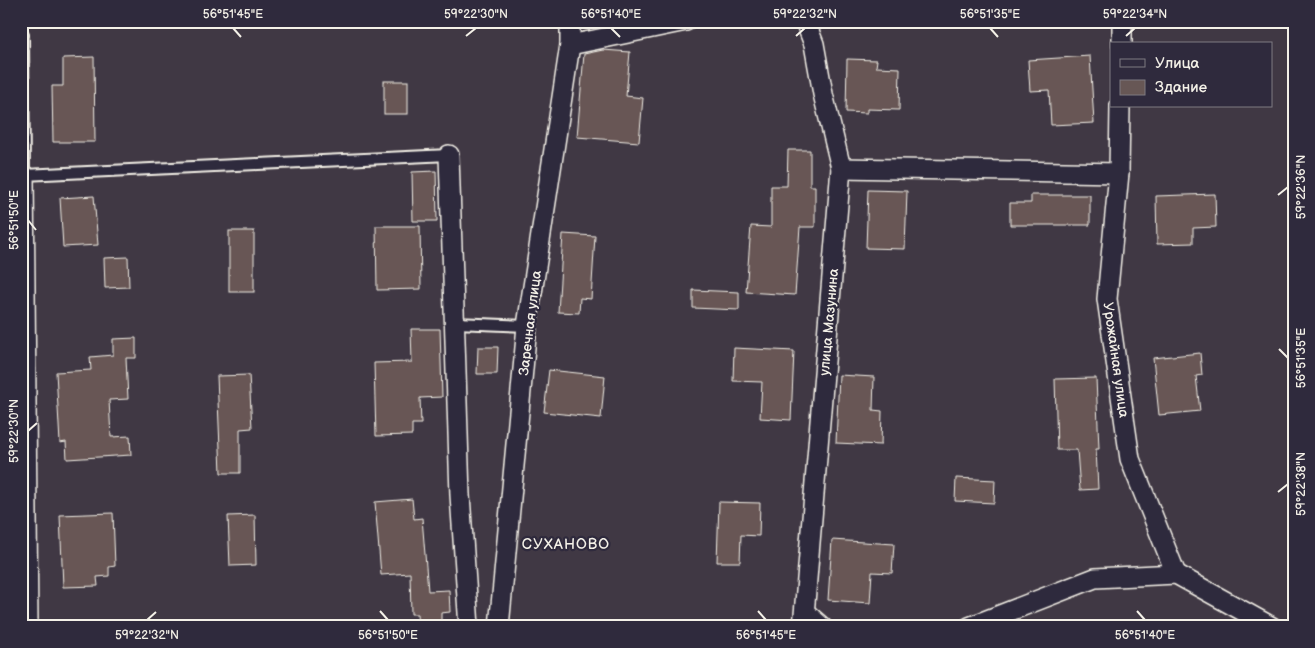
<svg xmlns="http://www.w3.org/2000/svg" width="1315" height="648" font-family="'Balsamiq Sans',sans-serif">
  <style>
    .building { fill: #675755; stroke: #f4f1e8 }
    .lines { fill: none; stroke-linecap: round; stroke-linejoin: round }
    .lane-casing { stroke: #f4f1e8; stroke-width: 14 }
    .street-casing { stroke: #f4f1e8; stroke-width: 22 }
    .lane { stroke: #2f2a3d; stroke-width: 10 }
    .street { stroke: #2f2a3d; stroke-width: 19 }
    .ticks { fill: none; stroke: #f4f1e8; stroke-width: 2 }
    .labels { text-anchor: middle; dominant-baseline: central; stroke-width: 4.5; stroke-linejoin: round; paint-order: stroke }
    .street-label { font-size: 14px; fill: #f4f1e8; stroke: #2f2a3d }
    .neighbourhood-label { font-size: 15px; letter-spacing: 1px; fill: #f4f1e8; stroke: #2f2a3d }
    .neatline { fill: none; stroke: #f4f1e8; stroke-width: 2 }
    .ticks-label { font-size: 12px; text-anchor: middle; fill: #f4f1e8 }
  </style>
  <rect width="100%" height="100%" fill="#403844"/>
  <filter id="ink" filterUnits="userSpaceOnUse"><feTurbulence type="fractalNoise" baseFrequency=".02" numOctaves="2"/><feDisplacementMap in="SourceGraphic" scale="10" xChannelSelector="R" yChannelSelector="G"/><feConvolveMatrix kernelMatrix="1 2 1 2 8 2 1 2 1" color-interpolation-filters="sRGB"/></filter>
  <g filter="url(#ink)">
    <g class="building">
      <polygon points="603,50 630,52 626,96 643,98 639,142 577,137 584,54"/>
      <polygon points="1090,56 1094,123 1051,125 1049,90 1030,91 1028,60"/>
      <polygon points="94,57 95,142 53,142 52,86 63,86 63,58"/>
      <polygon points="847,59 877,60 876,67 900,68 899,110 867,109 867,113 846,112"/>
      <rect x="384" y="81" width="24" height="33"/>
      <polygon points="788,150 810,150 810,186 815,186 815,227 800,227 795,295 746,292 751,226 771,227 771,186 787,186"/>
      <polygon points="436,171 437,221 413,221 412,172"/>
      <polygon points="868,190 907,191 905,249 866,248"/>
      <polygon points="1215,194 1216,227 1193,228 1193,243 1157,244 1156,196"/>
      <polygon points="1031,195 1090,195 1090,225 1010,225 1010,203 1031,203"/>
      <polygon points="94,196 98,245 63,247 60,198"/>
      <polygon points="376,226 420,226 421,289 377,290"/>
      <rect x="229" y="231" width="25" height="61"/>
      <polygon points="563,234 595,236 591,299 580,298 579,313 558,312"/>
      <polygon points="128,257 129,287 105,288 104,258"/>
      <polygon points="693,290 739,292 739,310 693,308"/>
      <polygon points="411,329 440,329 442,397 420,398 421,424 412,424 412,435 376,436 374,363 412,362"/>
      <polygon points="136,338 136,358 126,358 128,399 109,400 111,437 130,436 131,455 67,459 66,442 60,443 56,372 91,370 90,357 113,355 113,339"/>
      <polygon points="478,347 498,347 497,374 477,374"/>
      <polygon points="734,348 794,351 791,420 760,418 762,382 733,381"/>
      <polygon points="1200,353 1202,375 1196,376 1200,411 1159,415 1153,358"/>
      <polygon points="549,370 605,376 601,418 544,412"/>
      <polygon points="249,375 252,428 240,429 240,473 221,473 217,376"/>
      <polygon points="839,375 874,377 873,410 882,411 881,445 836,443"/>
      <polygon points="1096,378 1099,449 1096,449 1098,489 1080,490 1077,450 1057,450 1055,379"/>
      <polygon points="956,478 995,480 994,503 955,501"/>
      <polygon points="412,499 414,519 422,518 428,591 449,590 450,612 441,613 441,627 418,627 417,614 411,614 410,573 381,575 375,502"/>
      <polygon points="719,502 760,503 759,536 741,535 740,562 717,562"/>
      <polygon points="113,513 115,566 109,567 109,576 97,577 98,586 63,587 60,515"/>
      <polygon points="255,515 256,565 230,566 228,516"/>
      <polygon points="832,540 894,544 892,573 872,572 870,603 828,600"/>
    </g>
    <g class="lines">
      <g class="lane-casing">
        <g id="lane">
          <polyline points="23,34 24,175 449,155"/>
          <polyline points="456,323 527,326"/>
        </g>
      </g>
      <g class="street-casing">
        <g id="street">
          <polyline points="1122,44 1122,21"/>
          <polyline points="570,45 686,21"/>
          <polyline points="1120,106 1119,173 1107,299 1130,459 1176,574"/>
          <polyline points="449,155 460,495 469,627"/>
          <polyline points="841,168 1119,173"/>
          <polyline points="24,175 28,627"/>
          <polyline points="805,612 822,627"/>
          <polyline points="499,627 527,326 570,45 570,21"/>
          <polyline points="803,627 841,168 823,94 814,44 805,21"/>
          <polyline points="969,627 1095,578 1176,574 1272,627"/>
        </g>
      </g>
      <use href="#lane" class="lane"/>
      <use href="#street" class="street"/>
    </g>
  </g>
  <path class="ticks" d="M233,28L241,37M611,28L620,37M990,28L998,37M466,36L476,28M796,36L805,28M1126,36L1135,28M1278,195L1288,187M28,220L36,230M1279,349L1288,358M28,431L37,423M1278,492L1288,484M380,611L388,620M758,611L766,620M1137,611L1145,620M147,620L156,612"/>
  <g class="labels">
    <g class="street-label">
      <text transform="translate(829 322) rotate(-85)">улица Мазунина</text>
      <text transform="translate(530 323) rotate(-83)">Заречная улица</text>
      <text transform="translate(1116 360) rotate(82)">Урожайная улица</text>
    </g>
    <g class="neighbourhood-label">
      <text x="566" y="544">СУХАНОВО</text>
    </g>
  </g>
  <rect width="1315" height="648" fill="none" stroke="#2f2a3d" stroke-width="55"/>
  <rect x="1110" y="42" width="162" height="65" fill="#2f2a3d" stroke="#7e7a81"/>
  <rect x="1120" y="59" width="25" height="8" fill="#2f2a3d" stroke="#7e7a81"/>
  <text x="1155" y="68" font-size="15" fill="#f4f1e8">Улица</text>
  <rect x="1120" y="80" width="25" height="15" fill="#675755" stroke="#7e7a81"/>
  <text x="1155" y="92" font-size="15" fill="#f4f1e8">Здание</text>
  <rect x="28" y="28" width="1260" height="592" class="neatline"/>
  <g class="ticks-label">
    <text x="233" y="18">56°51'45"E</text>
    <text x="476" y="18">59°22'30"N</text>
    <text x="611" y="18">56°51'40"E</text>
    <text x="805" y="18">59°22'32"N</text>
    <text x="990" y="18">56°51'35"E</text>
    <text x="1135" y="18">59°22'34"N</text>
    <text transform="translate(1301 187) rotate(-90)" y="4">59°22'36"N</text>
    <text transform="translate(14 220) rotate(-90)" y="4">56°51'50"E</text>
    <text transform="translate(1301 358) rotate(-90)" y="4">56°51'35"E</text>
    <text transform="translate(14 431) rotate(-90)" y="4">59°22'30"N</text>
    <text transform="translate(1301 484) rotate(-90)" y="4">59°22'38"N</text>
    <text x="147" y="639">59°22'32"N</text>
    <text x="388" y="639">56°51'50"E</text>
    <text x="766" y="639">56°51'45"E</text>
    <text x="1145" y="639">56°51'40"E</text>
  </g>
</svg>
